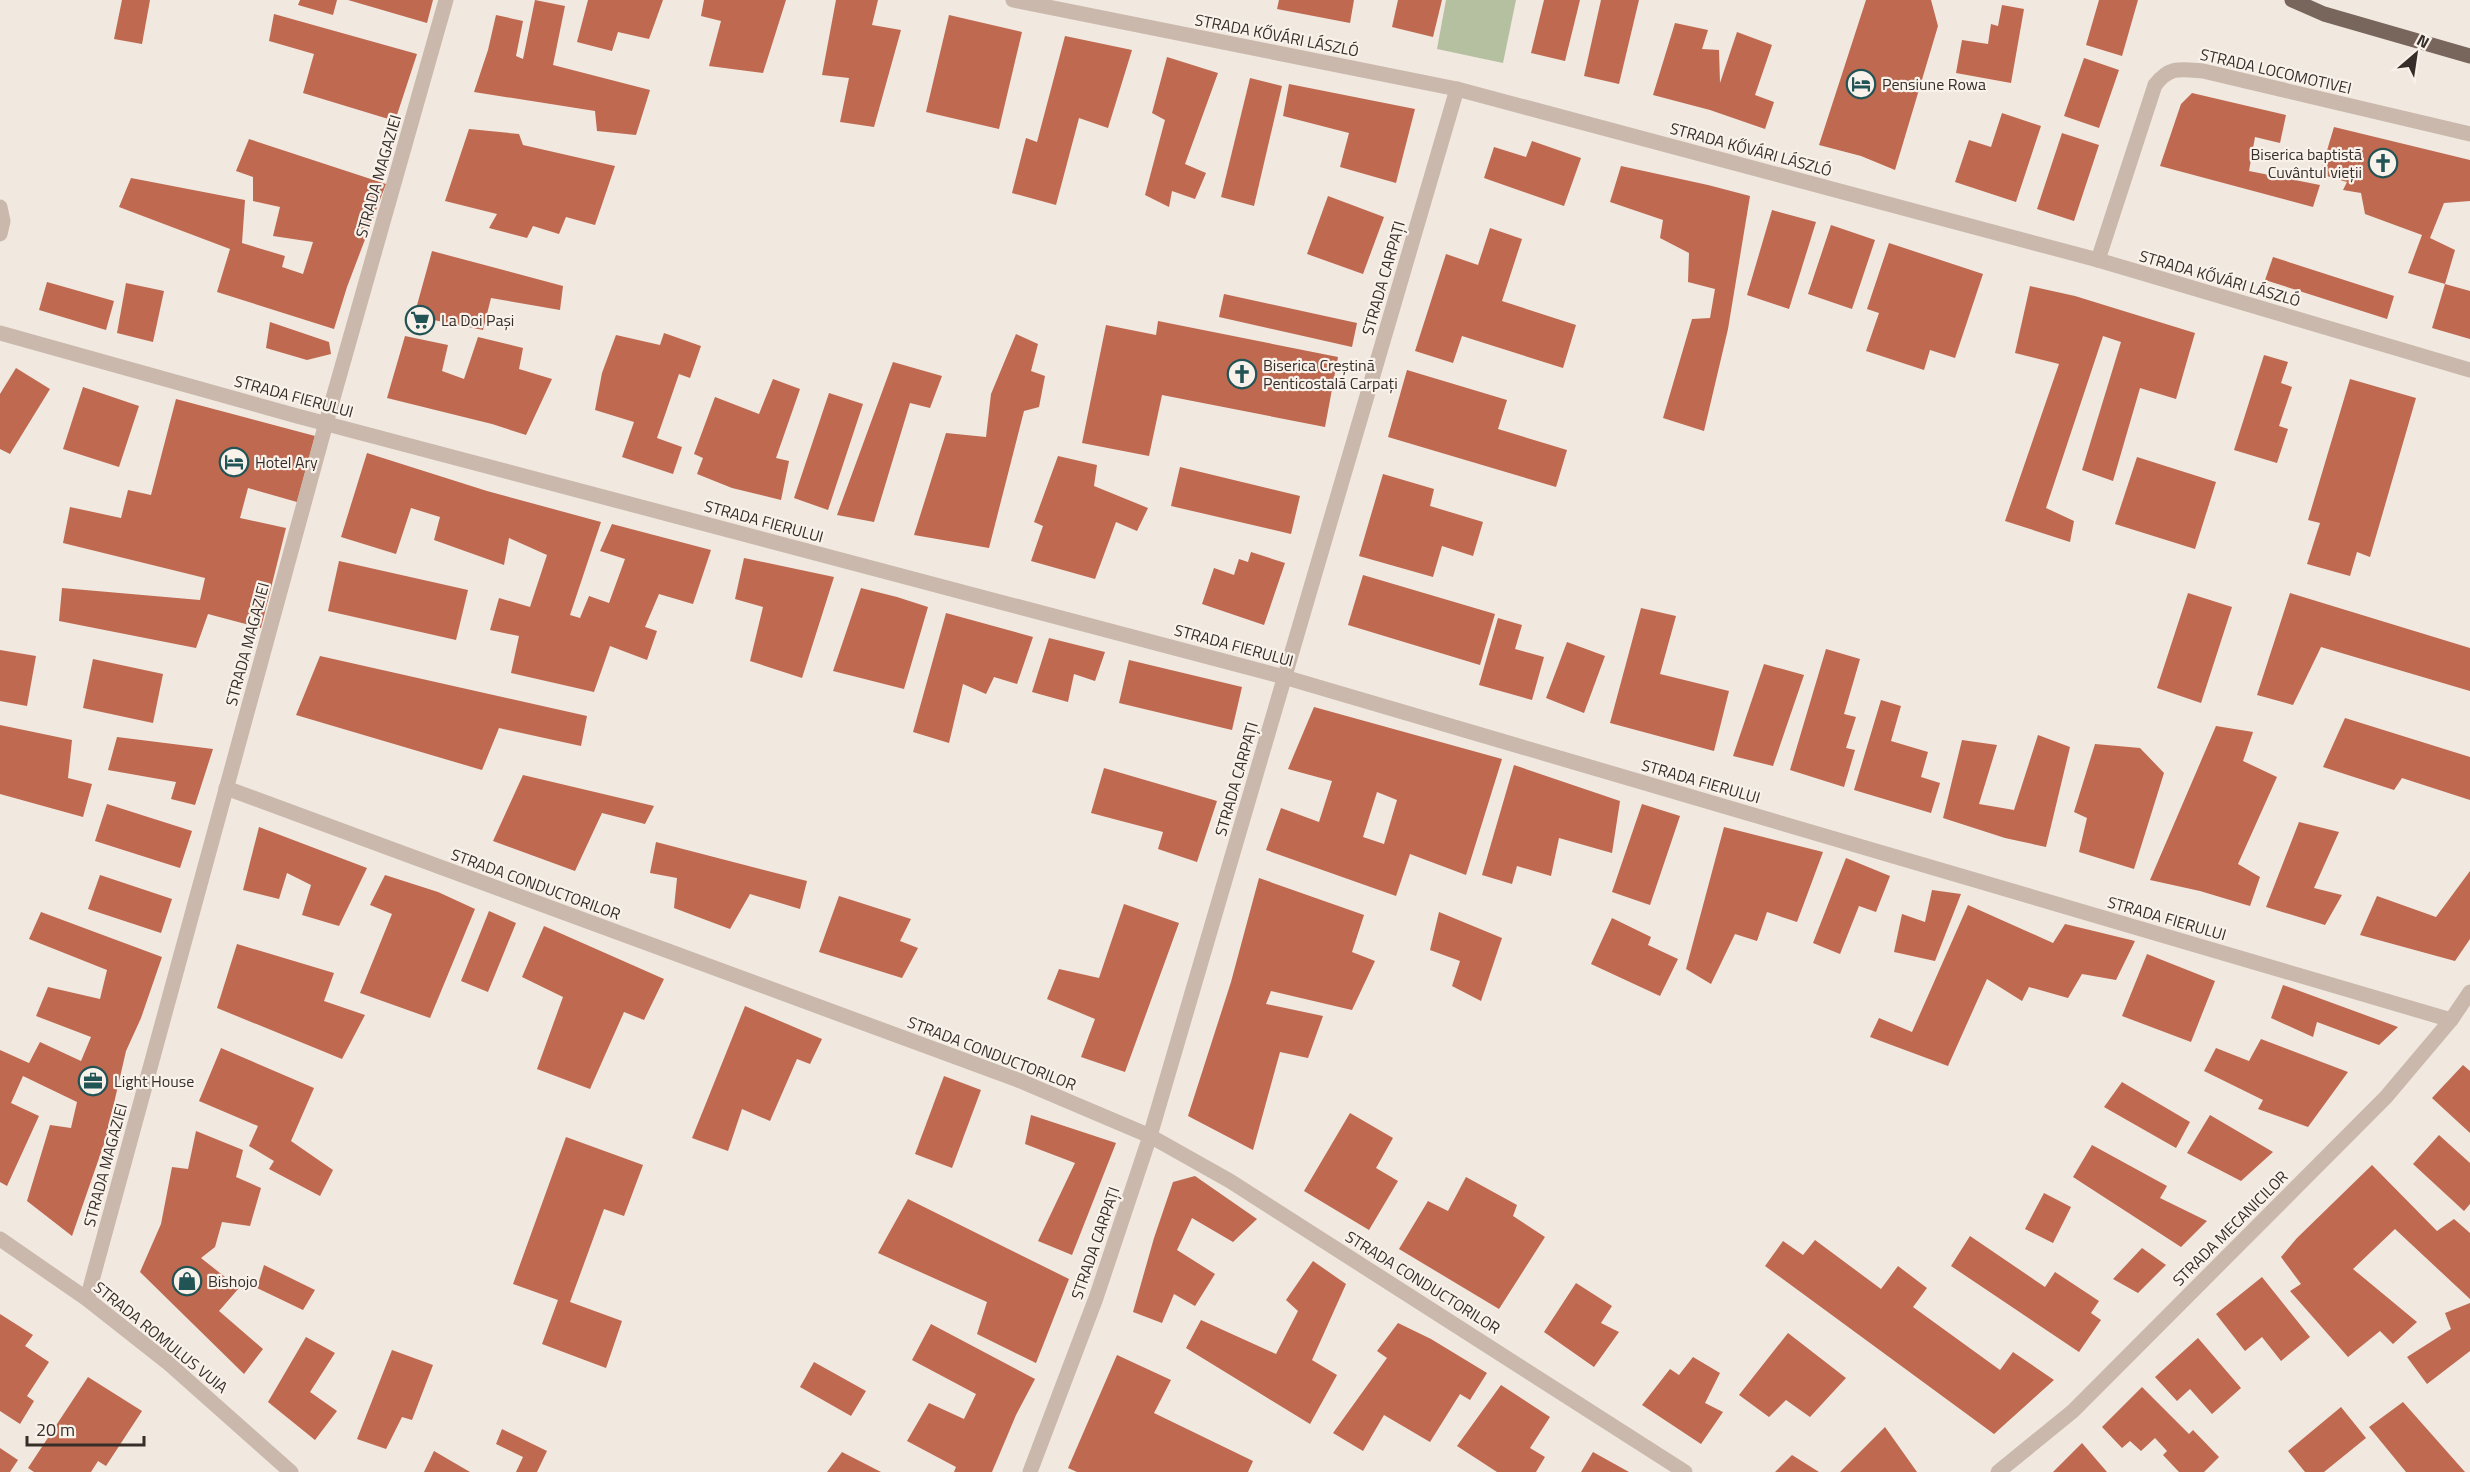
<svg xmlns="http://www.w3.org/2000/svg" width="2470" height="1472" font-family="'Titillium Web',sans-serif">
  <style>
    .green { fill: #b5c0a0 }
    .building { fill: #be6950; fill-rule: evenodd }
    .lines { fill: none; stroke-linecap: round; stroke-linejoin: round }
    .minor { stroke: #c9b8ab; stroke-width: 15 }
    .major { stroke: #78655c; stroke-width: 15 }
    .labels { text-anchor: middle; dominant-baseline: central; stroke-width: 4.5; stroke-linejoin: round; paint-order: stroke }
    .street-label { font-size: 16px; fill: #372e2a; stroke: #f9f2eb }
    .poi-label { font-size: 16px; fill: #372e2a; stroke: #f9f2eb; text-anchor: start }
  </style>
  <rect width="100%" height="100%" fill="#f1e8df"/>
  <polygon class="green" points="1446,0 1516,0 1503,63 1437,49"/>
  <g class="building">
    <polygon points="122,0 150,0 142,44 114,39"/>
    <polygon points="300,0 337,0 333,15 298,5"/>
    <polygon points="348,0 433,0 427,23"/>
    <polygon points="535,0 565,6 553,65 650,90 636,135 597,131 595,111 474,92 488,50 496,15 523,21 516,56 523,59"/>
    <polygon points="588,0 663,0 649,39 618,32 612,51 577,42"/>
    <polygon points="704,0 786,0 763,73 709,66 721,21 701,16"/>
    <polygon points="836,0 878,0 872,25 901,30 874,127 840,122 849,78 822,75"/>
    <polygon points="1279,0 1354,0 1350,23 1277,9"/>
    <polygon points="1398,0 1442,0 1433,37 1392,27"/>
    <polygon points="1544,0 1580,0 1565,61 1531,53"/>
    <polygon points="1601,0 1639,0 1619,84 1584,76"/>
    <polygon points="1866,0 1931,0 1938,26 1895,170 1861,156 1819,145"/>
    <polygon points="2099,0 2138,0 2122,56 2086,45"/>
    <polygon points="2002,5 2024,9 2011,83 1956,73 1962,40 1988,44 1991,24 1998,26"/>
    <polygon points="274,14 417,54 395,121 303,93 314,54 269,41"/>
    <polygon points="949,15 1022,32 999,129 926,112"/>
    <polygon points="1675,23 1708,30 1702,49 1719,50 1720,83 1737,32 1772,45 1755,95 1774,102 1765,129 1710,110 1653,95"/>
    <polygon points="1065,36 1132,50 1108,128 1079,118 1056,205 1012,193 1026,138 1037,142"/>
    <polygon points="1167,57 1218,73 1185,164 1206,173 1195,199 1172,191 1169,207 1145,195 1165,120 1152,113"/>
    <polygon points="2084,58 2119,70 2099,128 2064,116"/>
    <polygon points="1250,78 1282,86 1254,206 1221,197"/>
    <polygon points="1289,84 1415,109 1396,183 1340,167 1349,133 1283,116"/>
    <polygon points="2192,93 2286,115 2280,143 2255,137 2249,171 2320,185 2313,207 2160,166 2181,104"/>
    <polygon points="2002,113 2041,126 2016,202 1955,182 1969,140 1991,147"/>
    <polygon points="2334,127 2470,160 2470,201 2444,203 2430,238 2455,250 2445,284 2408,273 2422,235 2365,214 2361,193 2343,190 2347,182 2320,174"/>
    <polygon points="469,129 519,134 523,145 615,166 595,225 566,217 559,234 533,226 527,238 489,228 497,214 445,201"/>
    <polygon points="2062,133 2099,145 2074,221 2037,209"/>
    <polygon points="249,139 386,184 347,287 334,329 217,292 230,249 119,207 131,178 245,200 242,243 285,256 282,267 303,274 313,242 273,236 280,207 253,201 253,177 236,171"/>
    <polygon points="1532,141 1581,158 1564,206 1484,178 1494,147 1526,157"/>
    <polygon points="1621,166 1708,185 1750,196 1728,329 1704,431 1663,418 1692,319 1710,318 1715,289 1688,282 1689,253 1660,238 1663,220 1610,202"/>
    <polygon points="1328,196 1384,217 1363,274 1307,254"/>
    <polygon points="1772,210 1816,222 1789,309 1747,295"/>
    <polygon points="1831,225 1875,240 1852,309 1808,294"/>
    <polygon points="1490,228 1522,239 1502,301 1576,325 1563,368 1462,336 1453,363 1415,351 1446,254 1478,265"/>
    <polygon points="1889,243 1983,274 1955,358 1930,350 1924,370 1866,351 1879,313 1867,309"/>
    <polygon points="432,251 563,286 560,310 491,298 483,330 414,316"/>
    <polygon points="2273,257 2394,296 2387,319 2265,280"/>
    <polygon points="47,282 114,301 106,330 39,310"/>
    <polygon points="126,283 164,291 153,342 117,333"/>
    <polygon points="2445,284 2470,291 2470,339 2432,328"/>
    <polygon points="2030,286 2075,296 2195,333 2176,399 2140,388 2113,481 2082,470 2121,342 2103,336 2046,508 2074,521 2070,542 2005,521 2059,364 2015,353"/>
    <polygon points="1224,294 1357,323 1352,347 1219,317"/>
    <polygon points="1158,321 1338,357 1325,427 1162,395 1149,456 1082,443 1106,325 1156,335"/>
    <polygon points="270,322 329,342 331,354 307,360 266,348"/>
    <polygon points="664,333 701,346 690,378 679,374 657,438 682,447 673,474 622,457 634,422 595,410 602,373 616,335 660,345"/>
    <polygon points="1016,334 1038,344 1031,371 1045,376 1039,407 1024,411 989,548 914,535 946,433 986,437 991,394"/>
    <polygon points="405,336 448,345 442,371 464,379 478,337 523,348 519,369 552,379 526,435 492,424 387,398"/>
    <polygon points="2264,355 2288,362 2281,383 2292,387 2279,426 2288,429 2277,463 2234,450"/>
    <polygon points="893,362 942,376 930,408 910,403 874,522 837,515"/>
    <polygon points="16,368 50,389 10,454 0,449 0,394"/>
    <polygon points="1407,370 1507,400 1498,429 1567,450 1556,487 1388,437"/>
    <polygon points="773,379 800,389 776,458 789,461 781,500 732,488 697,474 703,458 694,454 715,397 759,414"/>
    <polygon points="2350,379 2416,398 2370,557 2357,552 2350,576 2307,564 2320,523 2308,520"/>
    <polygon points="83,387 139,406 119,467 63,449"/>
    <polygon points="829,393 863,404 828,510 794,498"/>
    <polygon points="176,399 315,436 297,502 248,488 240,518 286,528 261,628 208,614 196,648 59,621 62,588 200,600 205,578 63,543 70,507 121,518 128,490 151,495"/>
    <polygon points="367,453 487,491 601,522 570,615 580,618 589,596 609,603 625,559 600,551 612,524 711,550 693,604 659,594 645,627 657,631 647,660 610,646 594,692 511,673 519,636 490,630 499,598 530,607 547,555 509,538 504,565 434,540 440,517 411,508 396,554 341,537"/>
    <polygon points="1058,456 1097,465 1094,486 1148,508 1137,531 1116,522 1095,579 1031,561 1043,526 1034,522"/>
    <polygon points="2137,457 2216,482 2195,549 2115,524"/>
    <polygon points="1180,467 1300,496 1291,534 1171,506"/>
    <polygon points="1383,474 1434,489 1430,506 1483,522 1473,556 1442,546 1433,577 1359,556"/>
    <polygon points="1251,552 1285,563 1264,625 1202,604 1214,568 1234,575 1239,559 1248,562"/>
    <polygon points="744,558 834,577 802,678 750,661 763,607 735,599"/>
    <polygon points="339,561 468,590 456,640 328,611"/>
    <polygon points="1363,575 1495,614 1480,665 1348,625"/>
    <polygon points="861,588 897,597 928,607 904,689 833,671"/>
    <polygon points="2188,593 2232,607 2201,703 2157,688"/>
    <polygon points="2290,593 2470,648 2470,691 2321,647 2293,705 2257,695"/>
    <polygon points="1641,608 1676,616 1660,674 1729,691 1714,751 1610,723"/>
    <polygon points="946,613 1033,637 1017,684 994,677 986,694 963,684 949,743 913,732"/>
    <polygon points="1498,618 1522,625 1515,649 1544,657 1532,700 1479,685"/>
    <polygon points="1049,638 1105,652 1095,681 1074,674 1068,702 1032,692"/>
    <polygon points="1567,642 1605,656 1584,713 1546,698"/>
    <polygon points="1826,649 1860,659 1844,714 1856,717 1846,748 1855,750 1844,787 1790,770"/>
    <polygon points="0,650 36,656 27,706 0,701"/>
    <polygon points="320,656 587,716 581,746 499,728 482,770 296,715"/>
    <polygon points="93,659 163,674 153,723 83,708"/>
    <polygon points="1129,660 1242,687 1232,730 1119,703"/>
    <polygon points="1764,664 1804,675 1773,766 1733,756"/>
    <polygon points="1881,700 1901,706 1891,741 1928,752 1921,777 1940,783 1931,813 1854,790"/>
    <path d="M1314,707L1502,759L1466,875L1410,854L1396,896L1266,850L1281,808L1319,822L1332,781L1288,769ZM1377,792L1397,800L1384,844L1363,837Z"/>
    <polygon points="2345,718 2470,757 2470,800 2402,778 2394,790 2323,767"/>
    <polygon points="0,725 72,740 68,778 92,784 83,817 0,794"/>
    <polygon points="2216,726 2253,732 2243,761 2277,777 2238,864 2260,877 2250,906 2200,891 2150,880"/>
    <polygon points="2038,735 2070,747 2046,847 2005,838 1943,818 1962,740 1997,745 1979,804 2014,810"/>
    <polygon points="117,737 213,749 195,805 171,799 176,782 108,770"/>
    <polygon points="2095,744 2140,748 2164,773 2134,869 2079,852 2087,818 2074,812"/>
    <polygon points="1514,765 1620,801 1612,853 1559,838 1551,876 1517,866 1512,884 1482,875"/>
    <polygon points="1104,768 1217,801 1197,862 1158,849 1163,832 1091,813"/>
    <polygon points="523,775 654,806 645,824 602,813 575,871 493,841"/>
    <polygon points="107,804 192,831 180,868 95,841"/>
    <polygon points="1642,804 1680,816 1650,905 1612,892"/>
    <polygon points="2299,822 2339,832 2314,888 2342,895 2325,925 2266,907"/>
    <polygon points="259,827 367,868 339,926 302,915 311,885 287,873 279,899 243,890"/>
    <polygon points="1724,827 1823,852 1797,922 1767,912 1757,941 1735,934 1711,984 1686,969"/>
    <polygon points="656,842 807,881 800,909 750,894 730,929 674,908 677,878 650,873"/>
    <polygon points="1846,858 1890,876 1876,912 1859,906 1840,954 1813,943"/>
    <polygon points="2470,871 2470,939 2455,961 2360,935 2377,896 2436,917"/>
    <polygon points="100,875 172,899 161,933 88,909"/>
    <polygon points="385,875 438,892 475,909 430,1018 360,993 392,914 370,905"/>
    <polygon points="1259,878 1364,915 1352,952 1375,961 1352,1010 1271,991 1266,1004 1323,1016 1308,1058 1280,1052 1253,1150 1188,1116 1231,982"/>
    <polygon points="1932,890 1961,894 1935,961 1894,952 1902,914 1925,922"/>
    <polygon points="839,896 911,919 900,941 918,948 902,978 819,952"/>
    <polygon points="1124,904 1179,923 1125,1072 1081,1057 1095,1019 1047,999 1059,969 1099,978"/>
    <polygon points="1968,905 2053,943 2065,924 2135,941 2116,980 2082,974 2068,998 2029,987 2022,1001 1987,979 1948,1066 1870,1037 1879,1018 1912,1032"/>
    <polygon points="489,911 516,923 488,992 461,981"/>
    <polygon points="41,912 162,957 141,1018 126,1051 106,1138 72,1236 27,1201 50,1125 71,1128 77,1102 23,1076 11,1103 39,1116 7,1186 0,1182 0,1050 29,1063 40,1042 81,1061 91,1037 36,1016 48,987 100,999 107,970 29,939"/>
    <polygon points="1439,912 1502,938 1481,1001 1452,986 1460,961 1430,950"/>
    <polygon points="1612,918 1651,937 1648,945 1678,959 1660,996 1591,964"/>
    <polygon points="544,926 664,979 644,1020 624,1012 590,1089 537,1069 563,997 522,977"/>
    <polygon points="237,944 334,973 324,1001 365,1015 342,1059 217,1008"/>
    <polygon points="2147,954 2215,981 2191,1042 2122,1016"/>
    <polygon points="2283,985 2398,1027 2379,1045 2317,1022 2313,1037 2271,1018"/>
    <polygon points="745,1006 822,1039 810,1064 797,1059 770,1121 742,1109 728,1151 692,1138"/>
    <polygon points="2261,1039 2348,1072 2308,1127 2258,1109 2263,1100 2204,1071 2216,1048 2249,1061"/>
    <polygon points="221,1048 314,1088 291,1141 333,1170 320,1196 269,1169 274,1161 249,1146 258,1126 199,1101"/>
    <polygon points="2463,1065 2470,1071 2470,1133 2432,1098"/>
    <polygon points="944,1076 981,1090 952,1168 915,1154"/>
    <polygon points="2122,1082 2190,1122 2176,1148 2104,1107"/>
    <polygon points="1350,1113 1393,1138 1376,1168 1398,1181 1369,1230 1304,1191"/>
    <polygon points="1031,1115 1116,1143 1072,1255 1038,1241 1075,1163 1025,1144"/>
    <polygon points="2210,1115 2273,1152 2241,1181 2187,1153"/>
    <polygon points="196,1131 243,1150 236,1177 261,1188 250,1226 222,1222 215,1247 201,1258 239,1288 219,1311 263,1349 244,1374 140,1272 161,1224 172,1167 188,1169"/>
    <polygon points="2439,1135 2470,1163 2470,1204 2464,1211 2413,1164"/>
    <polygon points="566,1137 643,1165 624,1216 604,1209 570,1302 622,1321 606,1368 542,1344 558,1300 513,1284"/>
    <polygon points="2092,1145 2167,1186 2160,1198 2207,1221 2181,1247 2073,1177"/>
    <polygon points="2372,1165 2437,1231 2454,1219 2470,1233 2470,1299 2395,1229 2353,1269 2417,1322 2393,1344 2380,1331 2348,1357 2290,1291 2301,1284 2281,1257 2297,1238"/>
    <polygon points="1195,1176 1257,1219 1233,1242 1192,1218 1177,1250 1215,1274 1195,1306 1174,1294 1162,1323 1133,1312 1154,1238 1173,1182"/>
    <polygon points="1466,1177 1517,1205 1513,1216 1545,1237 1499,1309 1399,1249 1428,1201 1448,1211"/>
    <polygon points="2044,1193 2071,1207 2053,1243 2025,1229"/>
    <polygon points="908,1199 1069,1279 1036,1363 977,1334 987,1302 878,1253"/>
    <polygon points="1970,1236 2045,1287 2055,1272 2099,1301 2091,1313 2101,1320 2079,1352 1951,1266"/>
    <polygon points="1815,1240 1881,1289 1898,1266 1927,1288 1913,1307 2000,1370 2013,1352 2054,1380 1994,1434 1765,1266 1783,1241 1803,1255"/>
    <polygon points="2142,1248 2166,1265 2138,1293 2113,1279"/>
    <polygon points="1313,1261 1346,1284 1312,1360 1337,1375 1310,1424 1186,1348 1201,1320 1276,1354 1298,1311 1286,1300"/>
    <polygon points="264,1265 315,1290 303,1310 257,1288"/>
    <polygon points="2262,1277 2310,1337 2281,1361 2262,1337 2245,1351 2216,1314"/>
    <polygon points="1576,1283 1612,1306 1601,1323 1619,1332 1594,1367 1544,1332"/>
    <polygon points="2470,1303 2470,1351 2427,1384 2407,1357 2451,1329 2445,1313"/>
    <polygon points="0,1314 33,1335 25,1346 49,1362 27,1396 34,1401 20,1424 0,1411"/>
    <polygon points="1398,1323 1431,1339 1487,1373 1470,1400 1460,1394 1430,1442 1384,1415 1363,1451 1333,1433 1387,1358 1377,1351"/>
    <polygon points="931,1324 1035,1379 1016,1415 992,1472 954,1472 956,1467 907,1441 929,1403 964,1419 976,1394 912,1360"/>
    <polygon points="1788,1333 1846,1378 1810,1417 1786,1400 1769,1417 1739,1395"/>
    <polygon points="306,1337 335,1353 310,1392 337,1411 315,1440 268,1402"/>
    <polygon points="2198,1338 2241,1388 2212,1414 2190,1389 2177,1401 2155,1377"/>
    <polygon points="392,1350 433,1365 412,1420 402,1417 386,1449 357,1439"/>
    <polygon points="1117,1355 1171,1380 1154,1413 1253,1461 1248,1472 1077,1472 1068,1468"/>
    <polygon points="1693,1357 1720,1373 1705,1403 1723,1412 1701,1444 1642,1405 1670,1369 1679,1375"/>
    <polygon points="814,1362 866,1391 851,1416 800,1387"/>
    <polygon points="88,1377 142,1411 106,1466 98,1461 91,1472 34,1472 28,1468"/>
    <polygon points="1501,1385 1550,1417 1530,1448 1545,1457 1536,1472 1497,1472 1457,1446"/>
    <polygon points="2142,1387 2189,1434 2193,1430 2219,1457 2204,1472 2179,1472 2163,1455 2167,1451 2155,1438 2141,1451 2130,1441 2122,1448 2102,1427"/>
    <polygon points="2403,1402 2465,1472 2406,1472 2369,1427"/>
    <polygon points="2341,1407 2366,1438 2324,1472 2305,1472 2288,1451"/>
    <polygon points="1885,1427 1917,1472 1840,1472"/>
    <polygon points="502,1429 547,1451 537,1472 516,1472 523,1457 496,1444"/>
    <polygon points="2082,1443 2107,1472 2053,1472"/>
    <polygon points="0,1448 18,1460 10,1472 0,1472"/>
    <polygon points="434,1451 470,1472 424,1472"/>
    <polygon points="842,1452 881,1472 827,1472"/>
    <polygon points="1593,1452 1629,1472 1581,1472"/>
    <polygon points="1792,1455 1819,1472 1775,1472"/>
  </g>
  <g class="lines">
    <g class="minor">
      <polyline points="1013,0 1457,89 2098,260 2470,370"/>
      <polyline points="0,207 3,221 0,234"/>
      <path d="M2098,260L2155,85C2170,66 2180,69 2203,71L2470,134"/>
      <polyline points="0,333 297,416 1284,677 2451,1020"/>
      <polyline points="226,788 1018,1080 1150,1136 1230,1181 1685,1472"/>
      <polyline points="0,1239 87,1299 167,1362 291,1472"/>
      <polyline points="87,1299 326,423 446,0"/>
      <polyline points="1030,1472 1096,1298 1150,1136 1457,89"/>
      <polyline points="1998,1472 2073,1411 2386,1097 2451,1020 2470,992"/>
    </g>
    <polyline class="major" points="2292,0 2324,14 2470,56"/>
  </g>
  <defs>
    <g id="hotel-ring" transform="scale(1.5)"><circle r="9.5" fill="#f9f2eb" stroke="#225456" stroke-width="1.5"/><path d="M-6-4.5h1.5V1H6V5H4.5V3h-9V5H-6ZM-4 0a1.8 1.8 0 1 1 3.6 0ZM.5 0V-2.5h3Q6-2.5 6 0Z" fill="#225456"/></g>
    <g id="church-ring" transform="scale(1.5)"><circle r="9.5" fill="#f9f2eb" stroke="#225456" stroke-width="1.5"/><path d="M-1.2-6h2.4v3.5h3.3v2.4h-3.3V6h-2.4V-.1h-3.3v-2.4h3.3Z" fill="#225456"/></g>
    <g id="supermarket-ring" transform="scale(1.5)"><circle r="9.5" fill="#f9f2eb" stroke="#225456" stroke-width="1.5"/><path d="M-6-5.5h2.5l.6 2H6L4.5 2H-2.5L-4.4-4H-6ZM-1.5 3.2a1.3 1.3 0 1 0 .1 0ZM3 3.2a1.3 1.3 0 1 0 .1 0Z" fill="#225456"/></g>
    <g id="office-ring" transform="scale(1.5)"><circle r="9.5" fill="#f9f2eb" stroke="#225456" stroke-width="1.5"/><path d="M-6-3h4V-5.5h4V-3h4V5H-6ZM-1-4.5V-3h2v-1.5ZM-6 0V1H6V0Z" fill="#225456"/></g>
    <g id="shop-ring" transform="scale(1.5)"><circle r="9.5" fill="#f9f2eb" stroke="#225456" stroke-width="1.5"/><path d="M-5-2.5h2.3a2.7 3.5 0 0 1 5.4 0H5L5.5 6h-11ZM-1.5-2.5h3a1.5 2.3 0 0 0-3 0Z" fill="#225456"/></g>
  </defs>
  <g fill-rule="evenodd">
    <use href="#hotel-ring" x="1861" y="84"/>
    <use href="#church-ring" x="2383" y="163"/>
    <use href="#supermarket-ring" x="420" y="320"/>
    <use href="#church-ring" x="1242" y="374"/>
    <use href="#hotel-ring" x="234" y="462"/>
    <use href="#office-ring" x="93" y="1081"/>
    <use href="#shop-ring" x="187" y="1281"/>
  </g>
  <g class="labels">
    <g class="street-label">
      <text transform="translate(1277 35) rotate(11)">STRADA KŐVÁRI LÁSZLÓ</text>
      <text transform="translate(2276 71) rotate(13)">STRADA LOCOMOTIVEI</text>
      <text transform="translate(1751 149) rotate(15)">STRADA KŐVÁRI LÁSZLÓ</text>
      <text transform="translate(378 176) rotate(-74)">STRADA MAGAZIEI</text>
      <text transform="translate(1383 278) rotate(-74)">STRADA CARPAȚI</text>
      <text transform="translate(2220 278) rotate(16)">STRADA KŐVÁRI LÁSZLÓ</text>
      <text transform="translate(294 396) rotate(15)">STRADA FIERULUI</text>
      <text transform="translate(764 521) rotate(15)">STRADA FIERULUI</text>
      <text transform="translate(247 644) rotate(-75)">STRADA MAGAZIEI</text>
      <text transform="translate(1234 645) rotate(15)">STRADA FIERULUI</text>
      <text transform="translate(1236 779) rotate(-74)">STRADA CARPAȚI</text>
      <text transform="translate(1701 781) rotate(16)">STRADA FIERULUI</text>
      <text transform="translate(536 884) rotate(20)">STRADA CONDUCTORILOR</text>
      <text transform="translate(2167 918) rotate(16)">STRADA FIERULUI</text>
      <text transform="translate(992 1053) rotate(21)">STRADA CONDUCTORILOR</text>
      <text transform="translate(105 1165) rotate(-75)">STRADA MAGAZIEI</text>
      <text transform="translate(2230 1228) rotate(-45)">STRADA MECANICILOR</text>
      <text transform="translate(1095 1243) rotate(-71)">STRADA CARPAȚI</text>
      <text transform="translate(1423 1282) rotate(32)">STRADA CONDUCTORILOR</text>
      <text transform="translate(161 1337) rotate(39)">STRADA ROMULUS VUIA</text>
    </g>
    <g class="poi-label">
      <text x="1882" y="84">Pensiune Rowa</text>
      <text x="2362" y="154" text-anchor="end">Biserica baptistă<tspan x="2362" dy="18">Cuvântul vieții</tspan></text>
      <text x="441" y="320">La Doi Pași</text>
      <text x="1263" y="365">Biserica Creștină<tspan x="1263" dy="18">Penticostală Carpați</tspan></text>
      <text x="255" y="462">Hotel Ary</text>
      <text x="114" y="1081">Light House</text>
      <text x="208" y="1281">Bishojo</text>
    </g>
  </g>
  <g transform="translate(2416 54) rotate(29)" stroke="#f9f2eb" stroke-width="4.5" paint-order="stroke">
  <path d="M0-4.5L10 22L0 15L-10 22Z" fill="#372e2a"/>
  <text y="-9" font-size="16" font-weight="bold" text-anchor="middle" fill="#372e2a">N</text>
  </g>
  <path d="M27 1436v9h117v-9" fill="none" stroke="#372e2a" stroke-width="3"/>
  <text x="36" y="1436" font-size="18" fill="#372e2a" stroke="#f9f2eb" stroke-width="4.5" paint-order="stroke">20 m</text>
</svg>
